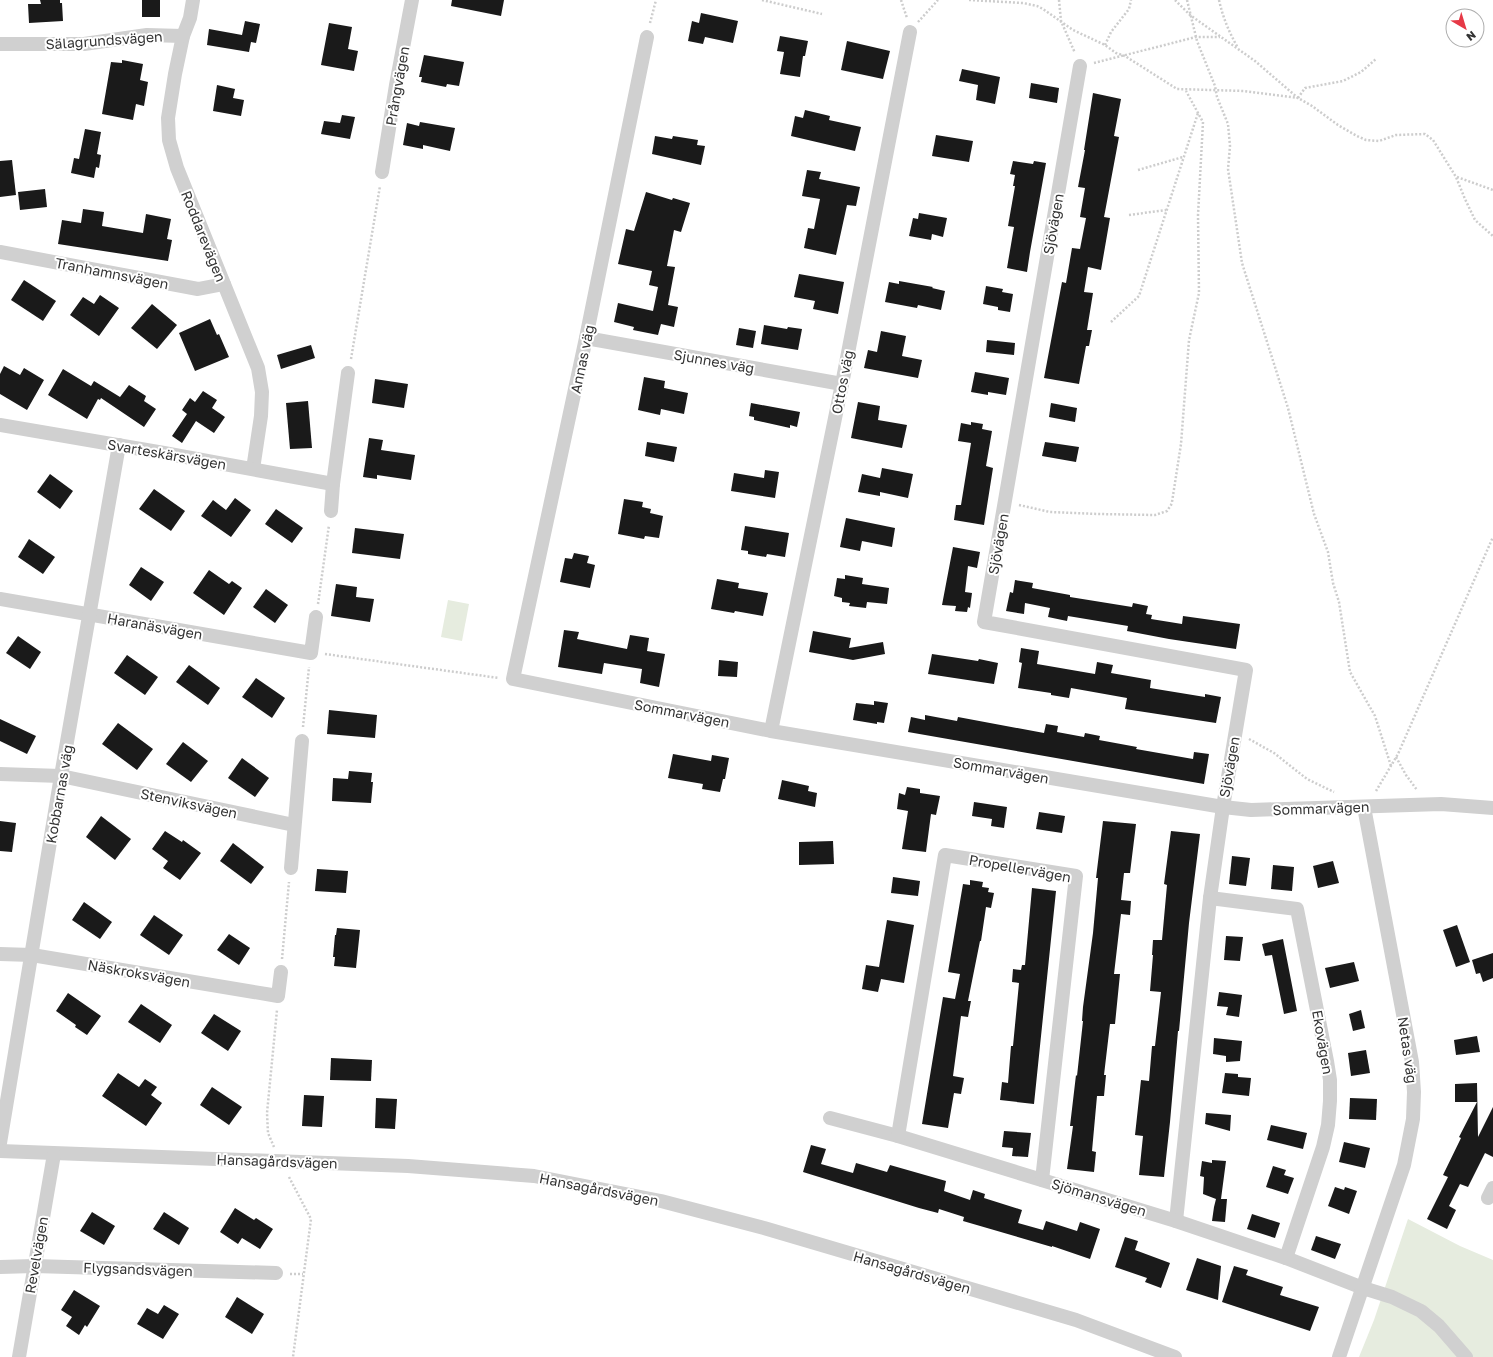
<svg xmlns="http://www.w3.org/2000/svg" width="1493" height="1357" font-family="'Golos Text',sans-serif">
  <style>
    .green { fill: #e6ecdf }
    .building { fill: #1a1a1a }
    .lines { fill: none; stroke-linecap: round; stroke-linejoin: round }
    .path { stroke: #cdcdcd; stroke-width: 2.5; stroke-dasharray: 2 2; stroke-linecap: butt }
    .street { stroke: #d0d0d0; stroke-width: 14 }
    .labels { text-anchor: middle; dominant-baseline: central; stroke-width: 4; stroke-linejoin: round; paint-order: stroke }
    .street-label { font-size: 14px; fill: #333; stroke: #fff }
  </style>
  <rect width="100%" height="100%" fill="#fff"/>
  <g class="green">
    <polygon points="448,600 469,604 462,641 441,637"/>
    <polygon points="1408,1219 1460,1246 1493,1260 1493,1357 1359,1357 1374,1320"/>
  </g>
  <g class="building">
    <polygon points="40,0 60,0 60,3 62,3 63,21 29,23 28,4 41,4"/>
    <rect x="142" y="0" width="18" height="17"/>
    <polygon points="452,0 504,0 501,16 451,6"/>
    <polygon points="701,13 738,21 733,43 705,37 703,44 688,41 692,21 699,23"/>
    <polygon points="245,21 260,24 256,43 251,42 249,52 207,45 209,29 242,35"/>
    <polygon points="329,23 352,27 348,49 358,51 354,71 321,65"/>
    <polygon points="780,36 808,41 805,56 803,56 800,77 780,74 784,52 777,51"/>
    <polygon points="847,41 890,51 883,79 841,70"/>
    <polygon points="424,55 464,62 459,86 447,84 446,87 421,82 422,77 419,77"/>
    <polygon points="122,60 143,64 140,80 148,82 144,106 136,104 133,120 102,114 111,62 122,63"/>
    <polygon points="962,69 1000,77 995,104 976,100 978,85 959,81"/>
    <polygon points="1031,83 1059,88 1057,103 1029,98"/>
    <polygon points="217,85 235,89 233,98 244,100 241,116 213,111"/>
    <polygon points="1093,93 1121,99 1114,136 1119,137 1105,212 1104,217 1110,218 1101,270 1088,267 1084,292 1093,293 1087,330 1092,330 1089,346 1086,346 1079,384 1044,378 1062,282 1066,283 1072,248 1080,249 1086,218 1080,217 1085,188 1078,187 1085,150 1084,150"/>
    <polygon points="805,110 830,116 829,120 861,127 855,151 791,136 795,116 803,118"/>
    <polygon points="342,115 355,117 350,139 321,134 324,121 340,123"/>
    <polygon points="420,122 455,128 450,151 423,145 423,149 403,145 407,123 419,126"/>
    <polygon points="85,129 101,132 97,154 101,155 99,168 96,167 94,178 71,173 74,158 79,159"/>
    <polygon points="936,135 973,141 969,162 932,156"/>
    <polygon points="655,136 672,139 673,136 698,140 697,145 705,146 701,165 652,154"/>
    <polygon points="12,160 16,195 0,197 0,161"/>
    <polygon points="1013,161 1033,164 1034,161 1046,163 1030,252 1027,272 1007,268 1014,227 1008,226 1015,186 1013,186 1015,175 1010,174"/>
    <polygon points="807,170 821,172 819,179 860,187 856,206 847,205 836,255 804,248 808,228 814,229 820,199 802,196"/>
    <polygon points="45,189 47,207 20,210 18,192"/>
    <polygon points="646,192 672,200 673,198 690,203 681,232 674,230 667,266 675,267 668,305 678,307 674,327 661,324 658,335 633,330 634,327 614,322 618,303 653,311 658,287 649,285 652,271 618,264 626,229 634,231"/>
    <polygon points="83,209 104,212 102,226 143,233 146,214 171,219 167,239 172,240 168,261 58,244 62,220 81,223"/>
    <polygon points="919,213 947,218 943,237 932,234 931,240 909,236 913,218 918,219"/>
    <polygon points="799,274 844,282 838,314 813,309 815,301 794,297"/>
    <polygon points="24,280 56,301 43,321 11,300"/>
    <polygon points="899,281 933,287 932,288 945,291 941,310 918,305 917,308 885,302 889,282 899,284"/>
    <polygon points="986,286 1003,289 1002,292 1013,294 1010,312 998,310 998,307 983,304"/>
    <polygon points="100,295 119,308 99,336 70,315 83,297 94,304"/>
    <polygon points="152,304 177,325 157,349 131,328"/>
    <polygon points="210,319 217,335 219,334 229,357 195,371 179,333"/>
    <polygon points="764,325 787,329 788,327 802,329 798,350 761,344"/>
    <polygon points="739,328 756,331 753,348 736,345"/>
    <polygon points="881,331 906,336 902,356 922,360 918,378 864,368 868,350 877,352"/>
    <polygon points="987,340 1015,343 1014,355 986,352"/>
    <polygon points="311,345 315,358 281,369 277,355"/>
    <polygon points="4,366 20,375 24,368 44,380 27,410 0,394 0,374"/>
    <polygon points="63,369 91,386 94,381 120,397 129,385 146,396 144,401 156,409 144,427 101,398 100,400 98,399 87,419 48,395"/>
    <polygon points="975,372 1009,378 1006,395 988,392 988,395 971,392"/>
    <polygon points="644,377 665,381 664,388 688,393 684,414 661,409 660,415 638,410"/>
    <polygon points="375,379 408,384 404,408 372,403"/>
    <polygon points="203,391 217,400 212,408 225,417 214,433 196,421 182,443 172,436 187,414 182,410 190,398 195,402"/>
    <polygon points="308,401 312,448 290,449 286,403"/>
    <polygon points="858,402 880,406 878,420 907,425 902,448 851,438"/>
    <polygon points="751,403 800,412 797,427 790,425 790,428 754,420 754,417 749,416"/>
    <polygon points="1051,403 1077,408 1075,422 1049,417"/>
    <polygon points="971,422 983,424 982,429 992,431 986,466 993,468 984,525 954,520 956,505 961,505 971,443 958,441 961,423 971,425"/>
    <polygon points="369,438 383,440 381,450 415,455 411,480 377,475 377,479 363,477"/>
    <polygon points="647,442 677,447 674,462 645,456"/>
    <polygon points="1045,442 1079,447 1076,462 1042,456"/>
    <polygon points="882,468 913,474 908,498 880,492 880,496 858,492 862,474 880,478"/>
    <polygon points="765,470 779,472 775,498 731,491 734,473 764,478"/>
    <polygon points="50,474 73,491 60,509 37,492"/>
    <polygon points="154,489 185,511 171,531 139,509"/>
    <polygon points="235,498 251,510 231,537 201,516 213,500 226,510"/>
    <polygon points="624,499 643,502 642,507 651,509 650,513 663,516 659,538 645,536 644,539 618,534"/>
    <polygon points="276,509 303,528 292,543 265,524"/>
    <polygon points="846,518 895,528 892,547 862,541 860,551 840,547"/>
    <polygon points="745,526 789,533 785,557 767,554 766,557 748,554 748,551 741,550"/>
    <polygon points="355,528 404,534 400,559 352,553"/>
    <polygon points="29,539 55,557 43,574 18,557"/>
    <polygon points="953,547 980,552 977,568 968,566 965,592 972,593 970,608 968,607 967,612 955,611 956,606 942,605"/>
    <polygon points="574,553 589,556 587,563 595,565 590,588 560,582 565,558 572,559"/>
    <polygon points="141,567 164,582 151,601 129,585"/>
    <polygon points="209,570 229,584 232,581 242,588 224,615 193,593"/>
    <polygon points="845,575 863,578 862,584 889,588 887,604 867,602 866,608 849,606 850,603 842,602 842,598 834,596 837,578 845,579"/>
    <polygon points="717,579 739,583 738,588 768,593 763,616 735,611 734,613 711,609"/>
    <polygon points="1015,580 1033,583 1032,588 1070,595 1070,597 1132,607 1133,603 1148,606 1146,614 1152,615 1151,619 1182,624 1183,616 1240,624 1236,649 1169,639 1127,631 1128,626 1068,616 1067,621 1048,617 1050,608 1025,603 1024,614 1006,611 1010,592 1013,593"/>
    <polygon points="336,584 357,587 356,597 374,599 370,622 331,616"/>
    <polygon points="266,589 288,605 275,623 253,607"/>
    <polygon points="564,630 579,632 577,639 627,649 630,635 649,638 647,651 665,654 659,687 640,683 642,669 604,663 602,674 558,667"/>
    <polygon points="813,631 851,638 849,648 883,642 885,654 853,660 809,652"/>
    <polygon points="18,636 41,652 30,669 6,653"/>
    <polygon points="1021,648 1039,651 1037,664 1095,674 1097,662 1113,665 1111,673 1151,680 1150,688 1205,697 1205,694 1221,697 1216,723 1125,709 1127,698 1071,688 1069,698 1051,695 1051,693 1018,688 1022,663 1019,662"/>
    <polygon points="932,654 978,661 979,659 998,663 994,684 928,674"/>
    <polygon points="127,655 158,677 145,695 114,673"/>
    <polygon points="719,660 738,662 737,677 718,676"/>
    <polygon points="189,665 220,688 208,705 176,682"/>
    <polygon points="256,678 285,698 272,718 242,697"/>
    <polygon points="874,701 888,703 884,723 877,722 877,724 853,720 856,703 874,705"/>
    <polygon points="329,710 377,715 375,738 327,734"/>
    <polygon points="925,715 957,721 958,717 1044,733 1046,724 1058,726 1057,732 1084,737 1085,733 1100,736 1099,740 1137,747 1136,749 1193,759 1194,752 1209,754 1204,784 908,732 911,717 925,720"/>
    <polygon points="0,719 36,736 27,754 0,741"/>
    <polygon points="118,723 153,749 137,770 102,744"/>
    <polygon points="183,742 208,761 191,782 166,764"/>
    <polygon points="673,754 711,761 712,755 729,758 725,779 723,779 720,792 702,789 703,784 668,778"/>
    <polygon points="242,758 269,778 255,797 228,778"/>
    <polygon points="349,771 372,773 371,782 373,782 371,803 332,801 333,778 348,779"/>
    <polygon points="782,780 809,786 808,791 817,793 815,807 778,799"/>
    <polygon points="907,787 920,789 920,793 940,796 936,815 931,814 926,852 902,849 908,811 897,809 899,793 905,795"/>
    <polygon points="974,802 1007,807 1004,828 991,826 992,819 972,816"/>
    <polygon points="1039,812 1065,816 1062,833 1036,829"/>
    <polygon points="101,816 131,839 115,860 86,837"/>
    <polygon points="0,821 16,823 12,852 0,851"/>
    <polygon points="1103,821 1136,824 1130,873 1124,873 1121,900 1131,901 1130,915 1121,914 1114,974 1120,974 1115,1024 1110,1024 1104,1075 1106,1075 1104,1096 1097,1096 1092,1151 1096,1152 1094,1172 1067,1169 1073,1126 1070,1126 1076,1075 1077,1076 1083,1021 1082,1021 1083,1007 1093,933 1098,878 1096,878"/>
    <polygon points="165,831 182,842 183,840 201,853 180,880 163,868 168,861 152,849"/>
    <polygon points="1171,831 1200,834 1189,923 1179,1031 1178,1031 1170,1122 1164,1177 1139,1175 1143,1136 1135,1135 1141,1080 1149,1081 1152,1046 1155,1046 1161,992 1150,991 1153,955 1152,955 1153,940 1162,940 1167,885 1164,884"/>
    <polygon points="833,841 834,864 799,865 799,842"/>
    <polygon points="233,843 264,867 251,884 220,861"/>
    <polygon points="1232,856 1250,858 1246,886 1229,884"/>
    <polygon points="1333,861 1339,883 1318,888 1313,866"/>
    <polygon points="1273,865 1294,867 1292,891 1271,889"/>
    <polygon points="317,869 348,871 346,893 315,891"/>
    <polygon points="893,877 920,881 918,896 891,893"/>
    <polygon points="970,880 983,882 982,887 989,888 988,892 994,893 991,908 986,907 981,941 980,941 968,1001 971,1001 968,1017 961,1016 953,1076 964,1078 961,1094 954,1093 948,1128 922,1124 943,997 955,999 960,974 948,972 963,884 970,885"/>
    <polygon points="1032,888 1056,891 1034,1104 1000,1100 1002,1082 1008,1083 1011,1046 1013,1046 1019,983 1012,982 1013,969 1021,970 1022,965 1025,965"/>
    <polygon points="84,902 112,922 100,939 72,920"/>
    <polygon points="154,915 183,935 169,955 140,935"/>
    <polygon points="887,920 914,925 904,983 881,979 878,992 862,989 866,965 879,967"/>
    <polygon points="1457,925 1470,962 1456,967 1443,930"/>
    <polygon points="337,928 360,930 356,968 334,966 335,957 333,957 335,935 336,935"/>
    <polygon points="229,934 250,948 239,965 217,950"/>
    <polygon points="1226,936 1243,937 1240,961 1224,960"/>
    <polygon points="1283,939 1297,1011 1284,1014 1272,955 1265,956 1262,944"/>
    <polygon points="1493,953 1493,978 1483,982 1480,973 1476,974 1472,960"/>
    <polygon points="1354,962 1359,981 1330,988 1325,968"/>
    <polygon points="1219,992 1242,995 1239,1017 1226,1015 1228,1007 1217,1006"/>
    <polygon points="68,993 101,1016 87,1035 75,1027 76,1025 56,1011"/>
    <polygon points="141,1004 172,1025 160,1043 128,1022"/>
    <polygon points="1361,1010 1365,1028 1353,1031 1349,1014"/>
    <polygon points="214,1014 241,1031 228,1051 201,1033"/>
    <polygon points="1477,1036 1480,1052 1456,1055 1454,1040"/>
    <polygon points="1214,1038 1242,1041 1240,1061 1226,1062 1226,1056 1213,1054"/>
    <polygon points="1366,1050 1370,1073 1351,1076 1348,1053"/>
    <polygon points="331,1058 372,1060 371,1081 330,1080"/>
    <polygon points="118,1073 139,1087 145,1079 157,1087 151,1095 162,1103 146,1126 102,1096"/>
    <polygon points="1225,1073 1238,1074 1238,1077 1251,1078 1249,1096 1222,1093"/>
    <polygon points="1477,1083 1478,1137 1493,1107 1493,1157 1485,1153 1468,1187 1460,1184 1449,1206 1456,1210 1447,1229 1427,1219 1448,1177 1443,1175 1461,1138 1459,1137 1477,1102 1455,1102 1455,1084"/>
    <polygon points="212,1087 242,1107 229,1125 200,1105"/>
    <polygon points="304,1095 324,1096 322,1127 302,1126"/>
    <polygon points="376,1098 397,1099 395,1129 375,1128"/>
    <polygon points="1350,1098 1377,1099 1376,1120 1349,1119"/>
    <polygon points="1206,1113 1231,1115 1230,1131 1205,1124"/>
    <polygon points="1271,1125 1307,1133 1303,1149 1267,1140"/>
    <polygon points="1004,1131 1031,1133 1028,1157 1012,1156 1013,1148 1002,1147"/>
    <polygon points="1344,1142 1370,1148 1365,1168 1339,1162"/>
    <polygon points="811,1145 826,1149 821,1164 853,1173 856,1163 887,1172 890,1165 946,1181 944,1191 970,1200 973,1190 985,1194 984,1198 1022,1210 1018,1223 1043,1230 1046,1221 1077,1231 1080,1222 1100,1229 1090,1259 1052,1246 1052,1247 963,1221 964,1217 939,1209 938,1213 919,1208 803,1172"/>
    <polygon points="1212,1160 1226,1161 1221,1199 1227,1199 1225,1222 1212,1221 1214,1207 1216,1199 1203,1194 1204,1177 1200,1176 1202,1161 1212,1163"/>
    <polygon points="1273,1166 1286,1170 1284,1175 1294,1178 1288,1194 1266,1187"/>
    <polygon points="1335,1187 1344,1190 1345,1187 1357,1191 1349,1214 1328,1206"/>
    <polygon points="235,1208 254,1220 256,1218 273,1229 260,1249 242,1238 238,1244 220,1232"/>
    <polygon points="92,1212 115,1226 104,1245 80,1231"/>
    <polygon points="164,1212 189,1228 179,1245 153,1229"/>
    <polygon points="1252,1214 1280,1223 1275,1238 1247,1229"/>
    <polygon points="1316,1236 1341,1244 1335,1259 1311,1250"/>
    <polygon points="1125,1237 1138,1241 1135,1250 1170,1263 1161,1288 1145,1282 1147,1278 1115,1267"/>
    <polygon points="1197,1258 1221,1266 1218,1300 1186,1290"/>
    <polygon points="1234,1266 1248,1270 1246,1275 1283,1287 1280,1295 1319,1307 1310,1331 1222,1302"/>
    <polygon points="74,1290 100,1306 87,1327 85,1325 79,1335 66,1326 72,1317 61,1310"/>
    <polygon points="237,1297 264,1314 252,1334 225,1317"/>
    <polygon points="164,1305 179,1314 163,1339 137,1324 147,1308 158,1314"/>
  </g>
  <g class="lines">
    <g class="path">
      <polyline points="762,0 822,14"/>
      <polyline points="901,0 907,18"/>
      <polyline points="969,0 1023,3 1037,6 1043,9 1073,30 1105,45 1116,53 1125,56 1177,89 1244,91 1298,98"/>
      <polyline points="1059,0 1061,21 1075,53"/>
      <polyline points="1175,0 1190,15 1255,61 1298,98 1312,106 1338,125 1357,136 1366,140 1379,141 1396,135 1425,134 1433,140 1456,177 1465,199 1475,220 1493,236"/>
      <polyline points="1187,0 1197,41 1215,86 1217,97 1228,124 1230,146 1228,169 1242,263 1288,408 1314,514 1328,552 1333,583 1339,602 1350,672 1375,716 1391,766"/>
      <path d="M1219,0C1223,18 1229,32 1238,48"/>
      <polyline points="918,22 938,0"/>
      <polyline points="650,23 656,0"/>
      <polyline points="1105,45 1111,32 1129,9 1131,0"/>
      <polyline points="1094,63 1196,37 1220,37"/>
      <polyline points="1298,98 1305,88 1343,81 1361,72 1376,59"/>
      <polyline points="1138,170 1183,157"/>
      <polyline points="1457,177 1493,190"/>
      <polyline points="1129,215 1166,210"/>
      <polyline points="1111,322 1139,296 1198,113"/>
      <polyline points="351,359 380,186"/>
      <polyline points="1019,505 1050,512 1098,514 1155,515 1167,511 1171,505 1172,502 1181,444 1189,340 1199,293 1198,215 1203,122 1186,91"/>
      <polyline points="318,604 329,525"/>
      <polyline points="325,654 499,678"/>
      <polyline points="303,727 309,667"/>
      <polyline points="1249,739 1274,753 1307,779 1334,792"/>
      <polyline points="1396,757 1406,775 1417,790"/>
      <polyline points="1376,791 1398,754 1493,537"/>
      <polyline points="282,959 289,882"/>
      <polyline points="274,1147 268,1133 267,1113 277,1010"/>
      <polyline points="289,1177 311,1219 293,1357"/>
      <polyline points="290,1274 303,1274"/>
    </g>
    <g class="street">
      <polyline points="193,0 190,18 183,36 175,74 168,118 169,140 177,168 258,368 262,392 261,416 253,469"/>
      <polyline points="647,37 586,338 513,679 771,731 1223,807 1251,810 1441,804 1493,808"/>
      <polyline points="0,44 84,44 147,35 183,36"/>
      <polyline points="1080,66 984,622 1246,670 1223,807 1210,898 1176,1221"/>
      <polyline points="382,172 396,85 412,0"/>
      <polyline points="0,252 198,289 224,284"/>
      <polyline points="586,338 842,384"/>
      <polyline points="0,425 164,453 333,484"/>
      <polyline points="331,511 333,484 348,373"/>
      <polyline points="0,599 311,653 316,617"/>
      <polyline points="771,731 842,384 910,32"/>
      <polyline points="0,774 61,776 294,825"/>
      <polyline points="291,868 302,741"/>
      <polyline points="1210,898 1297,909 1327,1061 1330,1080 1330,1101 1328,1125 1323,1147 1286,1258"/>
      <polyline points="0,954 32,955 278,996 281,972"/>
      <polyline points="830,1118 898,1136 1176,1221 1286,1258 1363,1288 1392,1297 1421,1311 1439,1326 1466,1357"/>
      <polyline points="898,1136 945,855 1076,876 1042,1180"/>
      <polyline points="0,1143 61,776 119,445"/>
      <polyline points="0,1151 408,1166 534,1176 661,1201 764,1228 1076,1320 1175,1357"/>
      <polyline points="1488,1198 1493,1188"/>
      <polyline points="0,1267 34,1266 276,1273"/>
      <polyline points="19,1357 54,1154"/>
      <polyline points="1339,1357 1404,1165 1413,1119 1414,1092 1412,1062 1364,807"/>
    </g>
  </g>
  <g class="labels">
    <g class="street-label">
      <text transform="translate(104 40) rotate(-4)">Sälagrundsvägen</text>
      <text transform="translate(397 86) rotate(-80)">Prångvägen</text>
      <text transform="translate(1053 224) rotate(-80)">Sjövägen</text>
      <text transform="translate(204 236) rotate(68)">Roddarevägen</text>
      <text transform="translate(112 273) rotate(11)">Tranhamnsvägen</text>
      <text transform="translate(582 359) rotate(-78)">Annas väg</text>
      <text transform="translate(714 361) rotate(10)">Sjunnes väg</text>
      <text transform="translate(842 382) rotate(-79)">Ottos väg</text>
      <text transform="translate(167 454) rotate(10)">Svarteskärsvägen</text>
      <text transform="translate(998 544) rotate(-80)">Sjövägen</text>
      <text transform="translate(155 626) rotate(10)">Haranäsvägen</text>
      <text transform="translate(682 713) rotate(11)">Sommarvägen</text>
      <text transform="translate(1229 767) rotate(-80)">Sjövägen</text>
      <text transform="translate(1001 770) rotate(10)">Sommarvägen</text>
      <text transform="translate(59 794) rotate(-80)">Kobbarnas väg</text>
      <text transform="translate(189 803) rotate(12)">Stenviksvägen</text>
      <text transform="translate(1321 808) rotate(-2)">Sommarvägen</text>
      <text transform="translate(1020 868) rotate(10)">Propellervägen</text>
      <text transform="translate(139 973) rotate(10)">Näskroksvägen</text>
      <text transform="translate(1323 1042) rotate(80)">Ekovägen</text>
      <text transform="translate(1408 1050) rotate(82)">Netas väg</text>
      <text transform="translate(277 1161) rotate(2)">Hansagårdsvägen</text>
      <text transform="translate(599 1189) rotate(11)">Hansagårdsvägen</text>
      <text transform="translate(1099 1197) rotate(17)">Sjömansvägen</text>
      <text transform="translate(36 1255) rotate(-80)">Revelvägen</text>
      <text transform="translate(138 1269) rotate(2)">Flygsandsvägen</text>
      <text transform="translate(912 1272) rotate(16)">Hansagårdsvägen</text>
    </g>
  </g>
  <g transform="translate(1465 28) rotate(142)"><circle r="19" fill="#ffffff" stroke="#adadad"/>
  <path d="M0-3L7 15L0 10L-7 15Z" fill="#e63946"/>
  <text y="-6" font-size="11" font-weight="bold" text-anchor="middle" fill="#333333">N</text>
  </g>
</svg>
